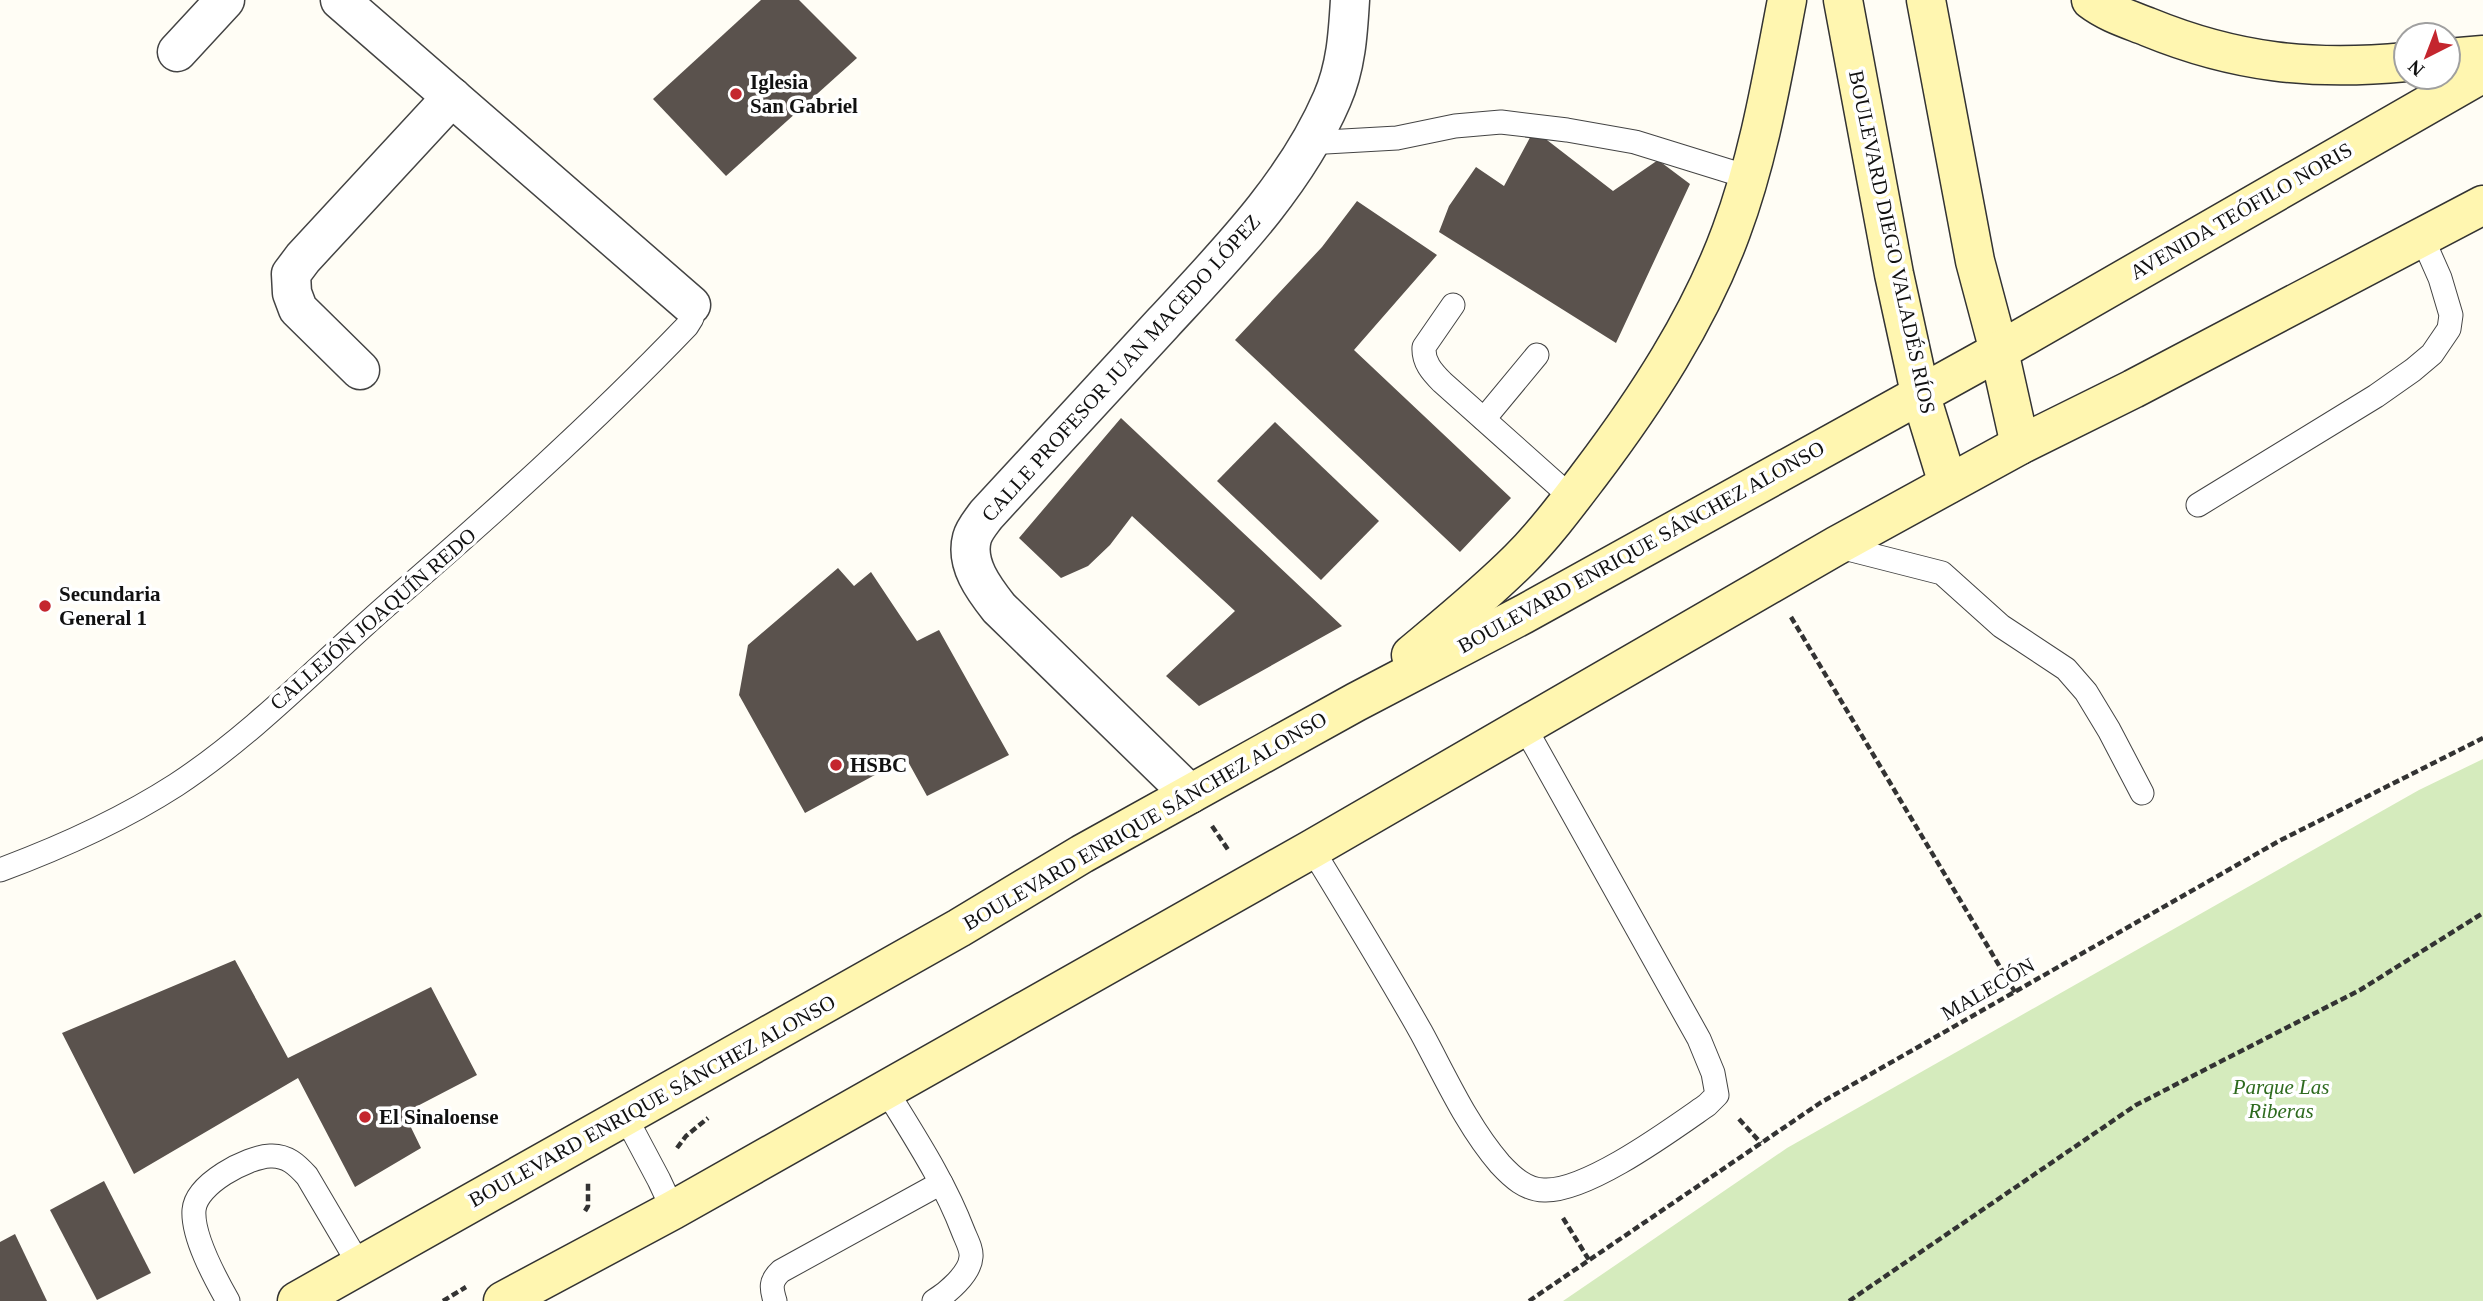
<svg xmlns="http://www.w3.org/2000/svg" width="2483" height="1301" font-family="Georgia,serif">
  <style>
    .green { fill: #d5ebbd }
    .building { fill: #5a524d }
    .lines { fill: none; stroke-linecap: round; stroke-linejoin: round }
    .service-casing { stroke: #444; stroke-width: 25 }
    .minor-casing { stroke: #444; stroke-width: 41 }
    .tertiary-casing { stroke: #444; stroke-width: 41 }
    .secondary-casing { stroke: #333; stroke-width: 41 }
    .path { stroke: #333; stroke-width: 4.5; stroke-dasharray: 7 3.5; stroke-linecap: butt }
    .service { stroke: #fff; stroke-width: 23 }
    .minor { stroke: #fff; stroke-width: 38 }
    .tertiary { stroke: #fff; stroke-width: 38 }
    .secondary { stroke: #fff6b0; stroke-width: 38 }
    .poi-dot { fill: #c4262e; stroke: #fff; stroke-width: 2.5 }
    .labels { text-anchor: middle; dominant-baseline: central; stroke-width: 7; stroke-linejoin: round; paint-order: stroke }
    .poi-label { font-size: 21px; font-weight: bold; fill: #111; stroke: #fff; text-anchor: start }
    .street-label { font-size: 21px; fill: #111; stroke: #fff }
    .park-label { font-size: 21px; font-style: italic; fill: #2f6b1f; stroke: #fff }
  </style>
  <rect width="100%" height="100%" fill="#fffdf5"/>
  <polygon class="green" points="2483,759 2483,1301 1563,1301 1787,1148 2419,790"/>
  <g class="building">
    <polygon points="761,0 799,0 857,58 726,176 653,99"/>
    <polygon points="1534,130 1613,191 1658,160 1690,184 1616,343 1439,232 1449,206 1476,167 1504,186"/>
    <polygon points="1357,201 1437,255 1354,350 1511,498 1460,552 1235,340 1322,247"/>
    <polygon points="1121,418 1342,626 1199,706 1166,676 1235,611 1132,516 1110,545 1088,566 1061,578 1019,538"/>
    <polygon points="1275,422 1379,521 1321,580 1217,481"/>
    <polygon points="838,568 854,586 871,572 917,641 939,630 1009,755 927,796 906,758 805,813 739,695 748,645"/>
    <polygon points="235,960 288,1058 431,987 477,1075 404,1113 421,1148 355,1187 298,1078 134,1174 62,1033"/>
    <polygon points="104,1181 151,1273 97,1300 50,1210"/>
    <polygon points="15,1234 47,1301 0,1301 0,1242"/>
  </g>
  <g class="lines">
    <g class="service-casing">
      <g id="service">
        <polyline points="1308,143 1397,138 1455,126 1501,122 1567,130 1635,142 1748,177"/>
        <path d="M1453,305L1424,347C1423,362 1432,372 1442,382L1572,498"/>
        <polyline points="1484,419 1537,355"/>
        <polyline points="2198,505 2376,396 2413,370 2432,354 2449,329 2451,315 2440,278 2421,235"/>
        <polyline points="1836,546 1942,573 2001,626 2066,669 2086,692 2109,730 2142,793"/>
        <path d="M1312,849C1349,910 1386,970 1421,1032C1445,1076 1467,1126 1500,1164C1512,1177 1526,1190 1544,1190C1587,1192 1671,1130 1707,1105L1717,1095L1713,1073L1699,1039L1524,726"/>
        <path d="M0,870C62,847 120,821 176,785C252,735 317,667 385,607C489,517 592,425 687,326L692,318L691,305"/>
        <path d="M886,1090C914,1136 944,1181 963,1231C966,1239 972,1249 971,1257C970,1274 947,1293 934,1301"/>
        <polyline points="625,1116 659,1180 673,1210"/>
        <path d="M228,1301C215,1278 192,1236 194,1210C196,1184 247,1157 270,1156C287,1155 297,1165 307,1176L360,1266"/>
        <path d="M775,1301C771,1288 770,1281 781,1271L941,1183"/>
      </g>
    </g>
    <g class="minor-casing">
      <g id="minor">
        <polyline points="340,0 691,305"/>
        <polyline points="177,52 225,0"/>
        <polyline points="360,370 298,309 292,293 291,274 303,258 452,97"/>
      </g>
    </g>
    <g class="tertiary-casing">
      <path id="tertiary" d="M1190,794L999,608C984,589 965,564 972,538C974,530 981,522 986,515C1045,451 1104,387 1163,323C1226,255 1295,185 1332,99C1346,67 1348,34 1350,0"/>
    </g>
    <g class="secondary-casing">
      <g id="secondary">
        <polyline points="1843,0 1894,274 1920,393 1948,484"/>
        <polyline points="1926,0 1975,261 1999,351 2020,445"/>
        <path d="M2091,0C2108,13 2128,19 2148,27C2236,63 2313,71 2406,62"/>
        <polyline points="2448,58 2483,55"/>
        <path d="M1411,655C1448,624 1485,594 1519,560C1545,534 1568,503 1590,474C1646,400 1699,319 1731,232C1759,157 1772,78 1787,0"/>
        <polyline points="297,1301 959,928 1082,854 1356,702 1524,614 1999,351 2483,73"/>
        <polyline points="503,1301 673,1210 1312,849 1836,546 2020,445 2133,389 2483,205"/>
      </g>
    </g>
    <g class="path">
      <polyline points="1791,617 2015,992"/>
      <polyline points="1212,826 1229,851"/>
      <polyline points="1739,1119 1761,1143"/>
      <polyline points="677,1148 686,1136 708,1118"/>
      <polyline points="585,1211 588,1206 588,1182"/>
      <polyline points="1563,1218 1589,1260"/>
      <polyline points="443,1301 466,1287"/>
      <polyline points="1529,1301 1820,1103 2279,841 2483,738"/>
      <polyline points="1849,1301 2136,1105 2360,990 2483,913"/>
    </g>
    <use href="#service" class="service"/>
    <use href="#minor" class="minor"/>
    <use href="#tertiary" class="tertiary"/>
    <use href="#secondary" class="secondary"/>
  </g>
  <g class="poi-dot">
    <circle cx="736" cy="94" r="7"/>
    <circle cx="45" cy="606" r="7"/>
    <circle cx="836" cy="765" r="7"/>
    <circle cx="365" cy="1117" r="7"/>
  </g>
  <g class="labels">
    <g class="poi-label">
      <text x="750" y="82">Iglesia<tspan x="750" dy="24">San Gabriel</tspan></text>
      <text x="59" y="594">Secundaria<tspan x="59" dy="24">General 1</tspan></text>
      <text x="850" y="765">HSBC</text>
      <text x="379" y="1117">El Sinaloense</text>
    </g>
    <g class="street-label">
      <text transform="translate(2241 211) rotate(-30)">AVENIDA TEÓFILO NORIS</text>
      <text transform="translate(1892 242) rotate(78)">BOULEVARD DIEGO VALADÉS RÍOS</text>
      <text transform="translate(1121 368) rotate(-48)">CALLE PROFESOR JUAN MACEDO LÓPEZ</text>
      <text transform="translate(1641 547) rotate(-29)">BOULEVARD ENRIQUE SÁNCHEZ ALONSO</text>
      <text transform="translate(373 619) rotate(-41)">CALLEJÓN JOAQUÍN REDO</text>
      <text transform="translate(1145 821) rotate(-30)">BOULEVARD ENRIQUE SÁNCHEZ ALONSO</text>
      <text transform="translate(1988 989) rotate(-30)">MALECÓN</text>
      <text transform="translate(652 1101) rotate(-29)">BOULEVARD ENRIQUE SÁNCHEZ ALONSO</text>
    </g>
    <g class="park-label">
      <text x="2281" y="1087">Parque Las<tspan x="2281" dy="24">Riberas</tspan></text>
    </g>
  </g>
  <g transform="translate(2427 56) rotate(222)"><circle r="33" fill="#ffffff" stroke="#a0a0a0" stroke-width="2"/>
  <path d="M0-5L12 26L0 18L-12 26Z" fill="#c4262e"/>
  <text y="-10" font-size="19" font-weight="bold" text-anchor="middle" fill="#111111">N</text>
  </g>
</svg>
